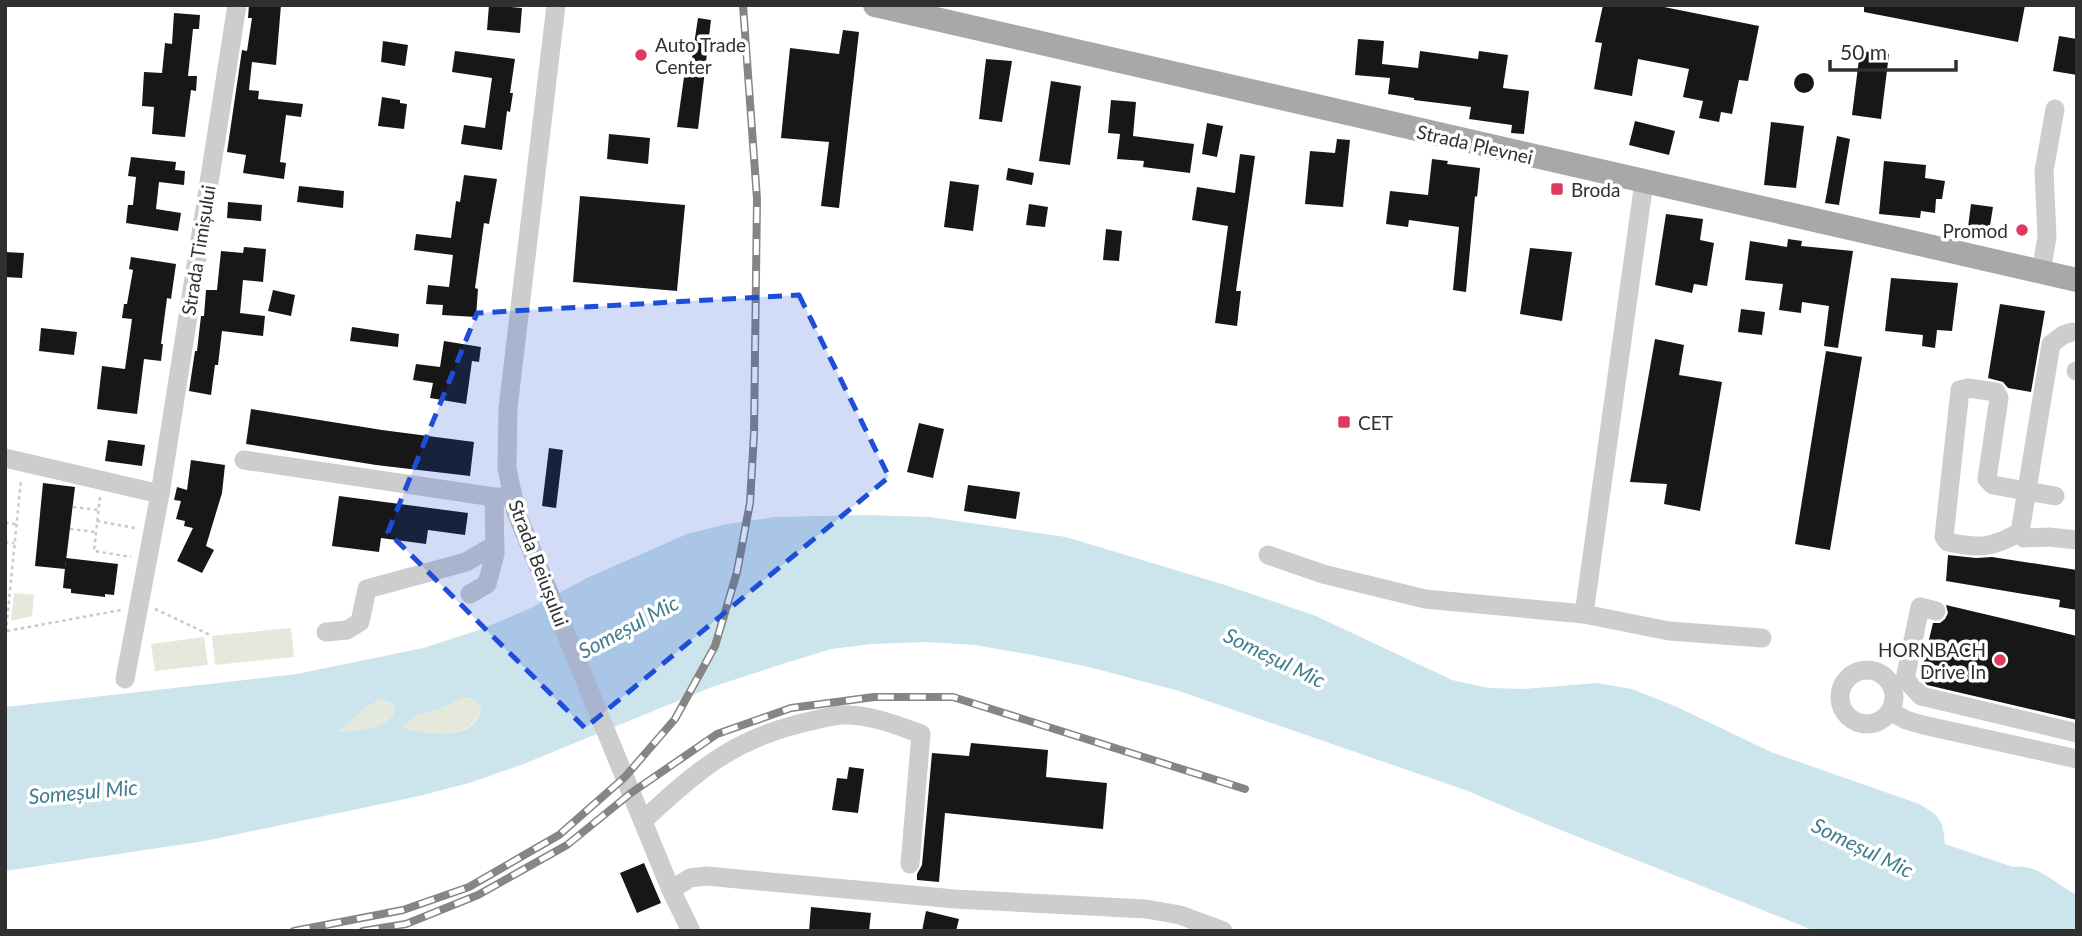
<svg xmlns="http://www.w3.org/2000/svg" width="2082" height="936" font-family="Lato,sans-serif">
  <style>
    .green { fill: #e5e9dc }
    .water { fill: #cce4eb; fill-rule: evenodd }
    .building { fill: #171717 }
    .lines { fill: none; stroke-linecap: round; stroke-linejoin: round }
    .path { stroke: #cacaca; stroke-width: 2.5; stroke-dasharray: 3.5 3.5; stroke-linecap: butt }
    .minor { stroke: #cdcdcd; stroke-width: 19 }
    .major { stroke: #a8a8a8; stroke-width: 24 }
    .rail-casing { stroke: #858585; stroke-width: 8 }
    .rail { stroke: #fff; stroke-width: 5; stroke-dasharray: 16; stroke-linecap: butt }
    .marked { fill: #1d4ed8; fill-opacity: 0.2; stroke: #1d4ed8; stroke-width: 5; stroke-dasharray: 14 9; stroke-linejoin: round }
    .poi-dot { fill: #df3a5e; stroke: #fff; stroke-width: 2.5 }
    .labels { text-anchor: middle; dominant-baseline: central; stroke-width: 7; stroke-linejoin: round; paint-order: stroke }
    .poi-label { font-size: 19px; fill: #303030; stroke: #fff; text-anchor: start }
    .street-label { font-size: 19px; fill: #303030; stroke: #fff }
    .water-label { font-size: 21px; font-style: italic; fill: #407c90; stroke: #fff }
  </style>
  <rect width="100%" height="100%" fill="#fff"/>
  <g class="green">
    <polygon points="14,593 34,595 32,616 11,621"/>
    <polygon points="291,628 294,657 215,665 212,636"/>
    <polygon points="204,637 208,665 155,671 151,644"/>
    <path d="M465,697C491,700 480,723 463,730C445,737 419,732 401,728L415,716L440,709Z"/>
    <path d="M381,699L392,703L395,710C388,732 356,730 337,732L364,709Z"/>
  </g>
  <path class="water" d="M866,515L930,517L1066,537L1225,585L1316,616L1452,680L1489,688L1524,689L1597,683L1632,689L1677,707L1771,752L1919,804C1940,816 1943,820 1945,844L2013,867C2038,863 2056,885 2077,895V931H1815L1548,825L1468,791L1179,691L1089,667L1027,654L975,645L926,642L872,644L831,649L773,667L712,687L521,765L469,783L419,796L205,841L5,871V707L297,674L423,648L479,630L531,608L587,578L687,534L727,524L775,517ZM465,697C490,700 481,723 464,730C446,737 420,732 402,728L415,716L440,709ZM381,699L392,703L395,710C388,731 357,730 338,732L364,709Z"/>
  <g class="building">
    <polygon points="249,5 281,5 276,65 252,62 249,90 259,91 258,99 303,104 301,117 286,115 280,162 286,163 284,179 243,173 246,155 227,152 242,50 247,51 252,18 248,18"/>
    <polygon points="489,5 522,8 520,33 487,30"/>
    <polygon points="1603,5 1654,5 1759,26 1748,81 1739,80 1732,114 1721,112 1719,122 1699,118 1703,101 1683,97 1689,69 1638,59 1632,96 1594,89 1602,43 1595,42"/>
    <polygon points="1864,5 2025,5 2018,42 1864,12"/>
    <polygon points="174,13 200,15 199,29 193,29 188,76 197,76 196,91 191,90 185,137 152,134 154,107 142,106 144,72 162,73 165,43 172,44"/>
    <polygon points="698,18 711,20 698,129 677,127 685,70 690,71"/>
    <polygon points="843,30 859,32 839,208 821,206 829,142 781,138 790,48 839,54"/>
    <polygon points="2059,36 2077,39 2077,75 2053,71"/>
    <polygon points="1358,39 1384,41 1382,64 1418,68 1420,51 1478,59 1479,51 1508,55 1503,88 1529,91 1524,134 1511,133 1512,125 1469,119 1471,107 1414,100 1414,98 1388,94 1390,78 1355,75"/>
    <polygon points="383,41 408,45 405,66 381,62"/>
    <polygon points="455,51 515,59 510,93 513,93 510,112 507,111 502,150 461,144 464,125 485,128 492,78 452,72"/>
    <polygon points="1860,51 1889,54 1881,119 1852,115"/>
    <polygon points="986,59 1012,61 1002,122 979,119"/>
    <circle cx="1804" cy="83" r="10"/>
    <polygon points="1051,81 1081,86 1070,165 1039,161"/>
    <polygon points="382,97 400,100 400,103 407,104 404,129 378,126"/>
    <polygon points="1111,100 1136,102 1133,136 1194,144 1190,173 1143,167 1144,161 1117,159 1120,134 1108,133"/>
    <polygon points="1635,121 1675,131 1669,155 1629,145"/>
    <polygon points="1771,122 1804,126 1796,188 1764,185"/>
    <polygon points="1207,123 1223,126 1217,157 1202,154"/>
    <polygon points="609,134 650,138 648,164 607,159"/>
    <polygon points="1837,136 1850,139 1839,205 1825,203"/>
    <polygon points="1337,139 1350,140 1343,207 1305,204 1310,151 1335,153"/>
    <polygon points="1240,154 1255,156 1236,291 1241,291 1237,326 1215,323 1228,226 1192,220 1197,187 1235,193"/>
    <polygon points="131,157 176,162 175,170 185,171 184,185 159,182 156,209 181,213 178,231 126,223 128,205 133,205 136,177 128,176"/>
    <polygon points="1432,159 1448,161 1447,164 1480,168 1477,197 1475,196 1466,292 1453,290 1459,227 1409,220 1408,227 1386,224 1390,191 1428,195"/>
    <polygon points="1884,161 1926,165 1925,178 1945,181 1942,199 1936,199 1935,213 1921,211 1920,218 1879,214"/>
    <polygon points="1008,168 1034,173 1032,185 1006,180"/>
    <polygon points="464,175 497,179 489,224 484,223 475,288 478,289 476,317 442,315 443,305 426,304 428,285 449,287 453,255 414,250 416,234 451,238 456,201 460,202"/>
    <polygon points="950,181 979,185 973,231 944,227"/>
    <polygon points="299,186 344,191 343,208 297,202"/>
    <polygon points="580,196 685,205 677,291 573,282"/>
    <polygon points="228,202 262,205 261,221 227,218"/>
    <polygon points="1029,204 1048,207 1045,227 1026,225"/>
    <polygon points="1971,204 1993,207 1988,238 1967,235"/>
    <polygon points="1666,214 1703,219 1700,240 1714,243 1707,286 1694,284 1692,293 1655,285"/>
    <polygon points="1106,229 1122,231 1119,261 1103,260"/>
    <polygon points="1788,239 1802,241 1801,246 1853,251 1838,348 1824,346 1829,306 1802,302 1801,313 1779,310 1783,284 1745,280 1750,241 1787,247"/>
    <polygon points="244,247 266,249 263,282 243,280 240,313 265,316 263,336 222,331 218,365 215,365 211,395 189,391 195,351 197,351 201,316 204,316 206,290 217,290 221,251 243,253"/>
    <polygon points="1530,248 1572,252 1562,321 1520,314"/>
    <polygon points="5,252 24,253 22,278 5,277"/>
    <polygon points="131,257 176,264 171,299 167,298 161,344 163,344 161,361 144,359 137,414 97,409 102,366 125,369 132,319 122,318 124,304 127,304 133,270 129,269"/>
    <polygon points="1891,278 1958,283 1952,331 1937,330 1935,348 1922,346 1923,335 1885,331"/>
    <polygon points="273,290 295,295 291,316 268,311"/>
    <polygon points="2000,304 2045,311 2031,392 2008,388 2003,382 1988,378"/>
    <polygon points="1741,309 1765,312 1762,335 1738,332"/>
    <polygon points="352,327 399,334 398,347 350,341"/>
    <polygon points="41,328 77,332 74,355 39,351"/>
    <polygon points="1655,339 1684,345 1679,375 1722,382 1700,511 1664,504 1667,484 1630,482"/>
    <polygon points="444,341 481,347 479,362 472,361 466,404 430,398 433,383 413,380 416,364 440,367"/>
    <polygon points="1826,351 1862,357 1830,550 1795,544"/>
    <polygon points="251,409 382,430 474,442 470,476 376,465 246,444"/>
    <polygon points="919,423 944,429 933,478 907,472"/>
    <polygon points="108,440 145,445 142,466 105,461"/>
    <polygon points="549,448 563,450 556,508 542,506"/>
    <polygon points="191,460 225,465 222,493 206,546 214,550 202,573 177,561 193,528 184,526 185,521 176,519 181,501 174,500 177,487 187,490"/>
    <polygon points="43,483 75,487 65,569 35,566"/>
    <polygon points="968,485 1020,492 1016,519 964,511"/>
    <polygon points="339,496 468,513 465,535 428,530 426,544 381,538 379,552 332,546"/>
    <polygon points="1948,555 1976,558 1992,557 2077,570 2077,610 2059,607 2060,600 1946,581"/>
    <polygon points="66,558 118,564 114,595 105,594 105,597 71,593 71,589 63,588"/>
    <polygon points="1946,605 2077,636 2077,720 1927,685 1920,677 1933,623 1940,623 1945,619 1948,613"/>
    <polygon points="971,743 1048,750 1046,777 1107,783 1103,829 945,813 939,882 917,880 917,874 922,865 932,753 969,756"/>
    <polygon points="849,767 864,769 858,813 832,810 837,778 847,779"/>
    <polygon points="644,863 661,903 637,913 620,873"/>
    <polygon points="811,907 871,913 869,931 809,931"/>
    <polygon points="926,911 959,919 956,931 922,931"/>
  </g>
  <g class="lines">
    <g class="path">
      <polyline points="100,497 94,551 131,557"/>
      <polyline points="73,507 99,510"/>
      <polyline points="97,521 135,528"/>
      <polyline points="5,523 16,524"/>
      <polyline points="70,529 96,532"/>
      <polyline points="5,542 14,543"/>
      <polyline points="155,609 212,636"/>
      <polyline points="7,631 121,610"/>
      <polyline points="6,632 21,479"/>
    </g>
    <g class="minor">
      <polyline points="556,5 508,408 507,468 516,512 671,890 691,931"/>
      <polyline points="2041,272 2047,237 2044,171 2055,109"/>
      <polyline points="2072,332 2063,335 2051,344 2020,532 2024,538 2049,537 2077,540"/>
      <polyline points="2076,371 2077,371"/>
      <polyline points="5,458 160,494"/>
      <polyline points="244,460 494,497 513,497"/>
      <path d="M2020,532C1992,548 1979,549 1948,542L1944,537L1960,390L1968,388L1996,392L1999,398L1987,479L1993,485L2055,496"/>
      <polyline points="1268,555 1323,574 1425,599 1584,614 1669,631 1762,638"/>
      <polyline points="470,594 487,584 495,554 494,497"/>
      <polyline points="1936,611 1920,607 1905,679 1921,696 2077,733"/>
      <polyline points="1584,614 1644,182"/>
      <polyline points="326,632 347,630 360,622 367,589 466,562 495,545"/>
      <circle cx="1867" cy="697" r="27"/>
      <polyline points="125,679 160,494 237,5"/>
      <polyline points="1890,711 1906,720 1923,725 2077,759"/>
      <path d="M643,821C697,770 736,737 811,721C821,719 833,715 843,715C869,714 896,725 921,734L910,864"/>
      <polyline points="671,890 690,878 706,876 955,899 1146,909 1180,915 1223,931"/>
    </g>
    <polyline class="major" points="875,5 2077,280"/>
    <g class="rail-casing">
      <g id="rail">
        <polyline points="294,931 403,910 469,887 559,835 625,777 675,719 715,646 737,572 750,503 754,433 757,199 743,5"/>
        <polyline points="363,931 406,924 478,895 567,845 631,793 717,734 791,708 874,697 953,697 1245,789"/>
      </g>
    </g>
    <use href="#rail" class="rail"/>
  </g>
  <path class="marked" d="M799,295L889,477L585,728L388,532L477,313Z"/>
  <g class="poi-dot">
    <circle cx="641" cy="55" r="7"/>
    <rect x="1550" y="182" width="14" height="14" rx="3.5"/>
    <circle cx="2022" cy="230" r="7"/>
    <rect x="1337" y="415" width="14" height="14" rx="3.5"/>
    <circle cx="2000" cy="660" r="7"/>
  </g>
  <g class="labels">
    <g class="poi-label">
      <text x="655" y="44">Auto Trade<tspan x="655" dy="22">Center</tspan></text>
      <text x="1571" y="189">Broda</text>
      <text x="2008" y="230" text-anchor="end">Promod</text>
      <text x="1358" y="422">CET</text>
      <text x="1986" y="649" text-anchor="end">HORNBACH<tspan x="1986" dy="22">Drive In</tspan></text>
    </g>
    <g class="street-label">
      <text transform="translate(1475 144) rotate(13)">Strada Plevnei</text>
      <text transform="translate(198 250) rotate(-81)">Strada Timișului</text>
      <text transform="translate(539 563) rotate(69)">Strada Beiușului</text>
    </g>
    <g class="water-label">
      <text transform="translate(628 626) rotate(-28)">Someșul Mic</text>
      <text transform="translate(1275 657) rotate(26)">Someșul Mic</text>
      <text transform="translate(83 791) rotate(-5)">Someșul Mic</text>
      <text transform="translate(1863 847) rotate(26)">Someșul Mic</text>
    </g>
  </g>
  <rect width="2082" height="936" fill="none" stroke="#303030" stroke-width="14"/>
  <path d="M1830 60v10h126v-10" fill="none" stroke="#303030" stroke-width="3.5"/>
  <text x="1840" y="60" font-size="21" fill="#303030" stroke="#ffffff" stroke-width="5" paint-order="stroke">50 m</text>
</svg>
